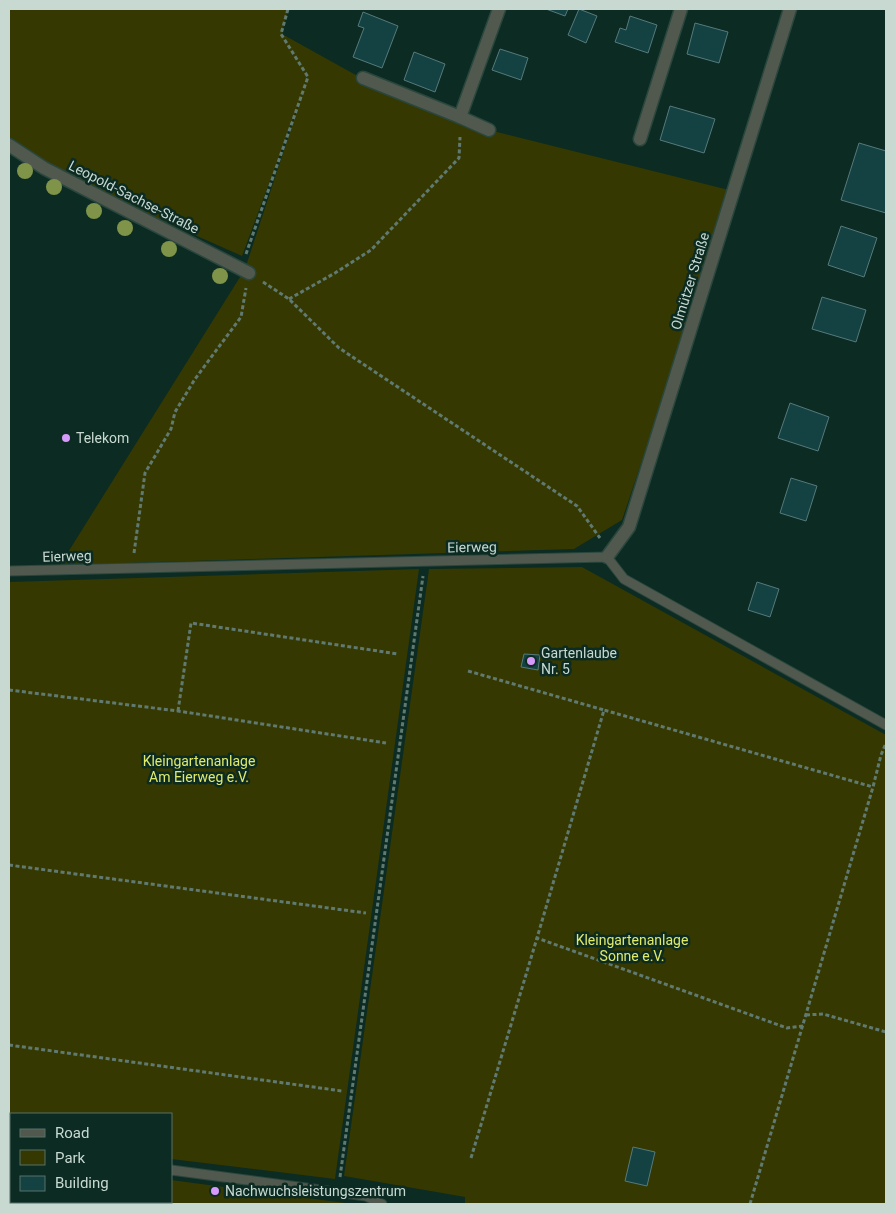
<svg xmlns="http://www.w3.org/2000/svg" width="895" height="1213" font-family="Roboto,sans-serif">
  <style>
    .green { fill: #353800 }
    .building { fill: #144243; stroke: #567a7c }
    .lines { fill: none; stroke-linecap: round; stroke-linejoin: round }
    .service-casing { stroke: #2a473e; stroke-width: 11 }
    .minor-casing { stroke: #2a473e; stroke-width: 15 }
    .path { stroke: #607971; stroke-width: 3; stroke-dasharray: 4 2.5; stroke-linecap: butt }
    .service { stroke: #51594f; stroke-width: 9 }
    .minor { stroke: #51594f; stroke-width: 12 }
    .tree { fill: #809449 }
    .poi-dot { fill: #d69bfa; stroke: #0c2b22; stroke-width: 2 }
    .labels { text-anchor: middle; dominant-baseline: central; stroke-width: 5; stroke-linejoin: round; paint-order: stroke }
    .street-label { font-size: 14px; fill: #c8d9d2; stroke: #0c2b22 }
    .poi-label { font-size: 14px; fill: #c8d9d2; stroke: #0c2b22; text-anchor: start }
    .park-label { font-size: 14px; fill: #dfea69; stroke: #0c2b22 }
  </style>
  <rect width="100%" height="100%" fill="#0c2b22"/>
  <g class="green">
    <polygon points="9,9 288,9 282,34 363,79 489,130 733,191 622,520 574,549 60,565 245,269 302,95 242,256 44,168 9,145"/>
    <polygon points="582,567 886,735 886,1204 465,1204 465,1197 344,1176 429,569"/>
    <polygon points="419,569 335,1179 171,1159 171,1114 11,1114 11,1140 9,1140 9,582"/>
    <polygon points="9,1160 11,1160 11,1202 171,1202 171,1180 353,1204 9,1204"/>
  </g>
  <g class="building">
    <polygon points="546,9 568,9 565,16"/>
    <polygon points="579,9 597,16 586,43 568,35"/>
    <polygon points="363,12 398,26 382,68 353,57 364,28 358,26"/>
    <polygon points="630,16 657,25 648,53 615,42 620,28 626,30"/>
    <polygon points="695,23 728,32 719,63 687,54"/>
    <polygon points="500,49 528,58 521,80 492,70"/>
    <polygon points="414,52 445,64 435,92 404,80"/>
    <polygon points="670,106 715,119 704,153 660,140"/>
    <polygon points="859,143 886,151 886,213 841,200"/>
    <polygon points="841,226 877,238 864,277 828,265"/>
    <polygon points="822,297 866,310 856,342 812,329"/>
    <polygon points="790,403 829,417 818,451 778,438"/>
    <polygon points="791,478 817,486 806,521 780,513"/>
    <polygon points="757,582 779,589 770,617 748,610"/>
    <polygon points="524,654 540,655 538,670 521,667"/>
    <polygon points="633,1147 655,1152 647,1186 625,1181"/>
  </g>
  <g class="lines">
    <g class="service-casing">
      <g id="service">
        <polyline points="9,571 607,557 624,579 886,725"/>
        <polyline points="9,1149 11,1149"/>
        <polyline points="171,1170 366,1196 382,1204"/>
      </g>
    </g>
    <g class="minor-casing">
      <g id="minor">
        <polyline points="363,78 460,117"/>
        <polyline points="489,130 460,117 499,9"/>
        <polyline points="640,139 681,9"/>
        <polyline points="9,145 44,168 249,273"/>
        <polyline points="607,557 629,527 790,9"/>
      </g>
    </g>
    <g class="path">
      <polyline points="246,254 308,77 281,34 288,9"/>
      <polyline points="263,282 289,299 339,348 577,506 600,538"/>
      <polyline points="289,299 335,273 371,250 459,158 460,137"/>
      <polyline points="134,553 145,473 171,429 175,412 195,379 241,317 246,288"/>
      <polyline points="468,671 604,710"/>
      <polyline points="9,690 178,711 386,743"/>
      <polyline points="178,711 191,623 398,654"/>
      <polyline points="9,865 366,913"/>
      <polyline points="806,1015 823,1014 886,1032"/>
      <polyline points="803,1026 787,1028 537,938 604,710 873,787"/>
      <polyline points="9,1045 342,1091"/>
      <polyline points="471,1158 537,938"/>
      <polyline points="340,1177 423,576"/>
      <polyline points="750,1204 873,787 881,755 886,743"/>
    </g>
    <use href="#service" class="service"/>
    <use href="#minor" class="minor"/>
  </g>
  <g class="tree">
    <circle cx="25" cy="171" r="8"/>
    <circle cx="54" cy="187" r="8"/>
    <circle cx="94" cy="211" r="8"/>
    <circle cx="125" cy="228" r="8"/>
    <circle cx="169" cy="249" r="8"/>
    <circle cx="220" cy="276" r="8"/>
  </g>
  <g class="poi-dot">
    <circle cx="66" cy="438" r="5"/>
    <circle cx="531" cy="661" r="5"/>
    <circle cx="215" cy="1191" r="5"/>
  </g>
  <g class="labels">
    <g class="street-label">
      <text transform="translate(134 197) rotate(27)">Leopold-Sachse-Straße</text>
      <text transform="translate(690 281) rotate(-73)">Olmützer Straße</text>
      <text transform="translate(472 547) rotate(-1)">Eierweg</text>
      <text transform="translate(67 556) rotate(-2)">Eierweg</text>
    </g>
    <g class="poi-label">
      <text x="76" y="438">Telekom</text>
      <text x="541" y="653">Gartenlaube<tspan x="541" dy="16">Nr. 5</tspan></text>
      <text x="225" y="1191">Nachwuchsleistungszentrum</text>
    </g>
    <g class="park-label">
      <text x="199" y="761">Kleingartenanlage<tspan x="199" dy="16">Am Eierweg e.V.</tspan></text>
      <text x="632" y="940">Kleingartenanlage<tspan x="632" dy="16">Sonne e.V.</tspan></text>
    </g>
  </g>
  <rect width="895" height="1213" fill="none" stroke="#c8d9d2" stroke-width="20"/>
  <rect x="10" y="1113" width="162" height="90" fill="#0c2b22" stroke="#577168"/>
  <rect x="20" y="1129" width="25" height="8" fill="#51594f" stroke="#577168"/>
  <text x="55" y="1138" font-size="15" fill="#c8d9d2">Road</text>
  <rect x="20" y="1150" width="25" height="15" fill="#353800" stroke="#577168"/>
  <text x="55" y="1163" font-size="15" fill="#c8d9d2">Park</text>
  <rect x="20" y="1176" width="25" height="15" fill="#144243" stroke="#577168"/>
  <text x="55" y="1188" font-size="15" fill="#c8d9d2">Building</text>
</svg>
